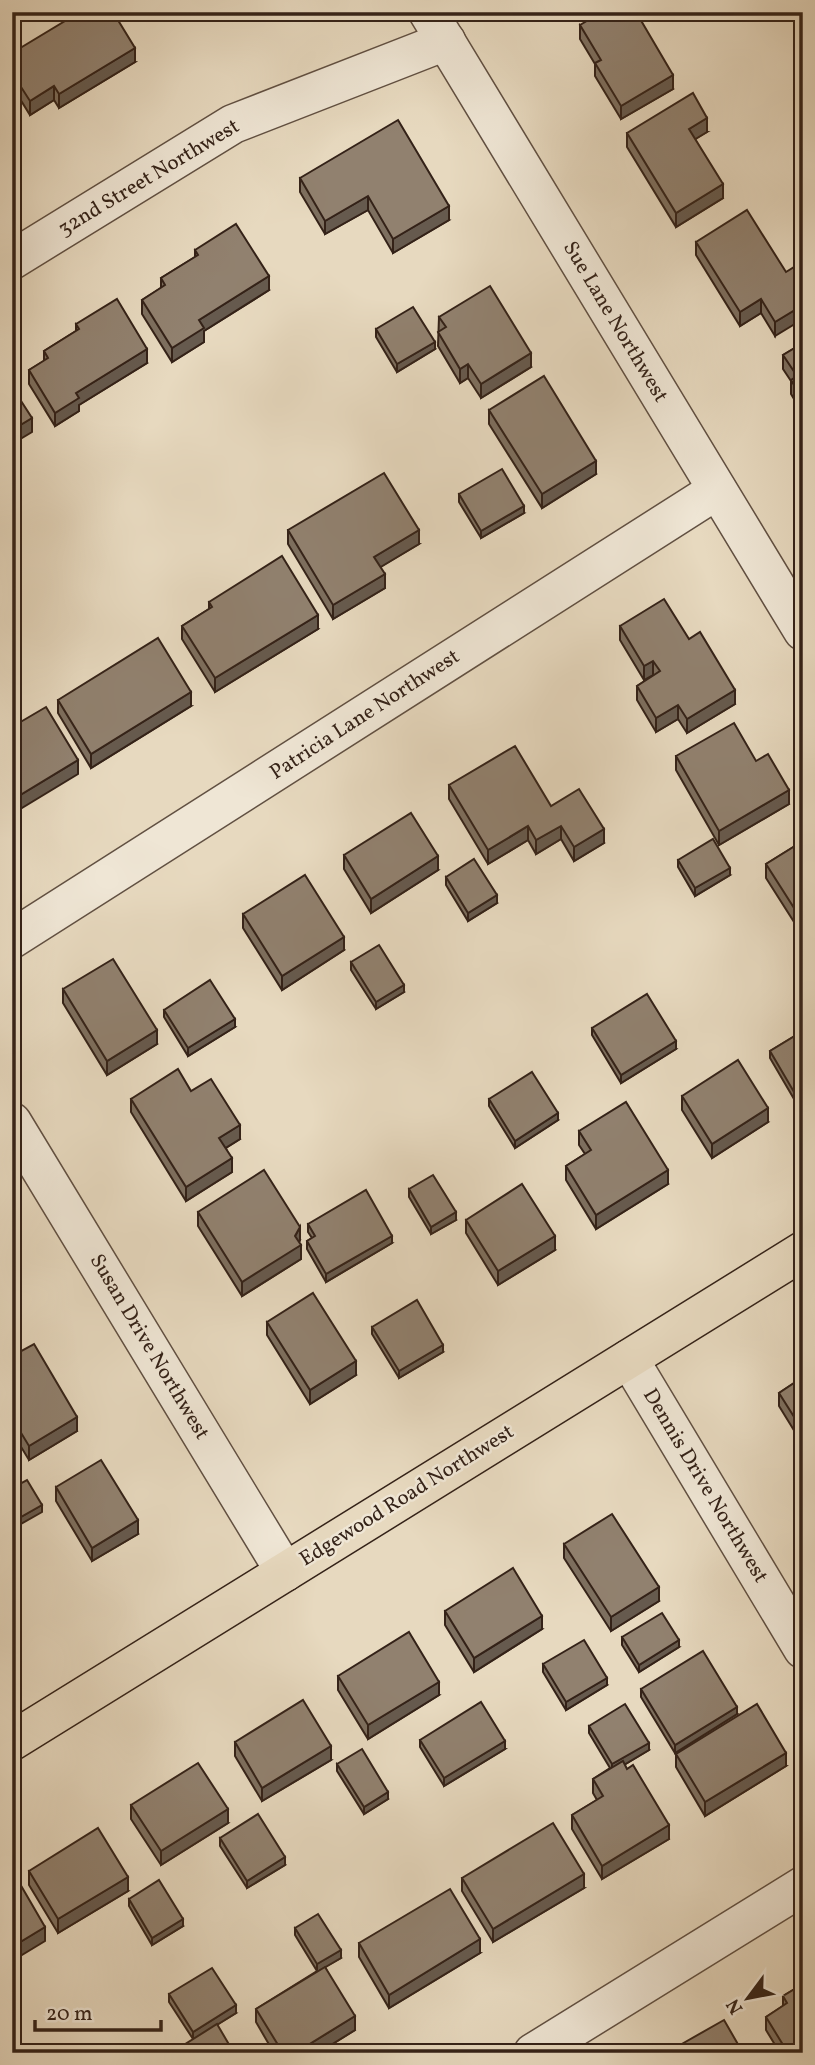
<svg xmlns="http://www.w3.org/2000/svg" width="815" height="2065" font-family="Vollkorn,serif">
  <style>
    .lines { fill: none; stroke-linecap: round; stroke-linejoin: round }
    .minor-casing { stroke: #615042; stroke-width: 41 }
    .primary-casing { stroke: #342218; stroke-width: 41 }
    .minor { stroke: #efe6d5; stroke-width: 38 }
    .primary { stroke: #e7d9bf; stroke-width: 38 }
    .wall { fill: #7d6f5f; stroke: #342218; stroke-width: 2 }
    .shaded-wall { fill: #665a4e; stroke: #342218; stroke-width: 2 }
    .building { fill: #91816f; stroke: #342218; stroke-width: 2 }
    .labels { text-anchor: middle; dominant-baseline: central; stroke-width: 5; stroke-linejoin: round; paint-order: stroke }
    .street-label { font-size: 21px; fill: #342218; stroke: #efe6d5 }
  </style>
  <rect width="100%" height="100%" fill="#e7d9bf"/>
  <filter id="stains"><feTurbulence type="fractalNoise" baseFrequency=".00286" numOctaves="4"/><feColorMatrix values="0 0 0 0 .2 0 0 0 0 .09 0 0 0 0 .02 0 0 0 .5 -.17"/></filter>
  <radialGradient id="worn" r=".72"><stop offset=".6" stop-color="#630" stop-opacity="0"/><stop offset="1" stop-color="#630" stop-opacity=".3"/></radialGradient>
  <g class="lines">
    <g class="minor-casing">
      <g id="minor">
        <polyline points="428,12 803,631"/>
        <polyline points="12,260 233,124 446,41"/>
        <polyline points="12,939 717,490"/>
        <polyline points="12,1122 285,1572"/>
        <polyline points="629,1359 803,1649"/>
        <polyline points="533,2053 803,1886"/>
      </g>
    </g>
    <g class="primary-casing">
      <polyline id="primary" points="12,1741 803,1251"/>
    </g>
    <use href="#minor" class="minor"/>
    <use href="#primary" class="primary"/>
  </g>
  <g class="wall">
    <polygon points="580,25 673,89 621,119 595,76 595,64 580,39"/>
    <polygon points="12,53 135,62 59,108 54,100 30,115 12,86"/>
    <polygon points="707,132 695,139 723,198 676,227 627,147 627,133"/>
    <polygon points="300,178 449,220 393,253 368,210 325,234 300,192"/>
    <polygon points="696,242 786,272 775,336 761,313 740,326 696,255"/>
    <polygon points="195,250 269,290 204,331 204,342 172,362 142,314 142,300 161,288 161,278 195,257"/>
    <polygon points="439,317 531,367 481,398 468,378 460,383 438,346"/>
    <polygon points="76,324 147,363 79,405 79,411 55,426 29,384 29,370 44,361 44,351 76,331"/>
    <polygon points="376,329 435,349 397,372 376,337"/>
    <polygon points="803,343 803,414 791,394 791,381 783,369 783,355"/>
    <polygon points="489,410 596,474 542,508 489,424"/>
    <polygon points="459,494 524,513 481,538 459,502"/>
    <polygon points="288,530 419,544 380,567 385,588 333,619 288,544"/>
    <polygon points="209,602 318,629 215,692 182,639 182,626 209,609"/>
    <polygon points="620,626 689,639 735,704 687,733 678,719 656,732 637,700 637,686 654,675 644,680 620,640"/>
    <polygon points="58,700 191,706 91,768 58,713"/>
    <polygon points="676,756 756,761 789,804 719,845 676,770"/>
    <polygon points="449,785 551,806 604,843 574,861 561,839 536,854 528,840 488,864 449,799"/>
    <polygon points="803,841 803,936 766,878 766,864"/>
    <polygon points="344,855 438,870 371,913 344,869"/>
    <polygon points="678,860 730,875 695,896 678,867"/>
    <polygon points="446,877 497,903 468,921 446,885"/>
    <polygon points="243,914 344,950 282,990 243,928"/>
    <polygon points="351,962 404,992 376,1009 351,970"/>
    <polygon points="63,989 157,1044 107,1075 63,1003"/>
    <polygon points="164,1010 235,1027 188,1056 164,1017"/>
    <polygon points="592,1028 676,1049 621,1083 592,1035"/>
    <polygon points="803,1031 794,1099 770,1058 770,1051"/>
    <polygon points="191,1091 240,1139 226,1148 232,1172 186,1201 131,1112 131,1099"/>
    <polygon points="682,1096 768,1122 712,1158 682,1110"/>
    <polygon points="489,1099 558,1120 515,1148 489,1106"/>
    <polygon points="579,1131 668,1184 596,1229 566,1180 566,1166 585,1154 579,1145"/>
    <polygon points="409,1189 456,1220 431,1234 409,1197"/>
    <polygon points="198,1212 300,1240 299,1242 301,1259 242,1296 198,1226"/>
    <polygon points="466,1220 555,1250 498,1285 466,1233"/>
    <polygon points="308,1224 392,1243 326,1282 307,1249 307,1241 312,1238 308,1232"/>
    <polygon points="267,1322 356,1375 310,1404 267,1335"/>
    <polygon points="372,1327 443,1352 399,1378 372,1334"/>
    <polygon points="12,1356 77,1431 29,1460 12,1432"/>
    <polygon points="803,1377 803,1445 779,1406 779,1393"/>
    <polygon points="56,1487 138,1534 92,1561 56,1501"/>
    <polygon points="564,1544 659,1601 611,1631 564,1558"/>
    <polygon points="445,1611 542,1629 474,1672 445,1625"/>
    <polygon points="622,1637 679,1647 639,1672 622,1645"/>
    <polygon points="543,1664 607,1685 566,1710 543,1672"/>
    <polygon points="338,1676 439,1695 368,1739 338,1690"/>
    <polygon points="641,1689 737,1714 675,1753 641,1697"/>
    <polygon points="589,1726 649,1750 624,1765 669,1839 602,1879 572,1829 572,1815 597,1800 593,1793 593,1779 610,1768 589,1733"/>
    <polygon points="420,1740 505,1749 444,1786 420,1747"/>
    <polygon points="235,1742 331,1760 262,1801 235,1756"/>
    <polygon points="676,1754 786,1766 705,1816 676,1767"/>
    <polygon points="337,1764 388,1799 364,1814 337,1771"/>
    <polygon points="131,1805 228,1823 161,1865 131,1819"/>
    <polygon points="220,1838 285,1865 247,1888 220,1846"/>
    <polygon points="29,1871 128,1891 58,1933 29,1885"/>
    <polygon points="462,1878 584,1888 493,1942 462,1891"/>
    <polygon points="129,1899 183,1926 152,1945 129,1906"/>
    <polygon points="295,1928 341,1958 325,1967 355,2030 318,2053 274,2053 256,2022 256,2009 317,1971 295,1935"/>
    <polygon points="359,1943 480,1953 389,2008 359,1957"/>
    <polygon points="803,1984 803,2053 780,2053 766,2030 766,2017 783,2006 783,1996"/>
    <polygon points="169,1994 236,2013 193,2039 169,2002"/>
  </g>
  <g class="shaded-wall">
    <polygon points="135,48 135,62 59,108 59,94"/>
    <polygon points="673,75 673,89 621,119 621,106"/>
    <polygon points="54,86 54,100 30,115 30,101"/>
    <polygon points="707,118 707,132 689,143 689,129"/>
    <polygon points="14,119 14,133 12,134 12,120"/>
    <polygon points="723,184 723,198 676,227 676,213"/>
    <polygon points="368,196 368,210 325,234 325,221"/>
    <polygon points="449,206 449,220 393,253 393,239"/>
    <polygon points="269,276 269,290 204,331 204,342 172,362 172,348 199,320"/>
    <polygon points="761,299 761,313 740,326 740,312"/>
    <polygon points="803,305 803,319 775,336 775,322"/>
    <polygon points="435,342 435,349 397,372 397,364"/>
    <polygon points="147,349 147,363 79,405 79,411 55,426 55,413 76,393"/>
    <polygon points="531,353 531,367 481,398 481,384"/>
    <polygon points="468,364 468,378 460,383 460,369"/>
    <polygon points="32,418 32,432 12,444 12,430"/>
    <polygon points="596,461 596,474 542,508 542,494"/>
    <polygon points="524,506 524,513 481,538 481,531"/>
    <polygon points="419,530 419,544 374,571 374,557"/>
    <polygon points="385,574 385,588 333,619 333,605"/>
    <polygon points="318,615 318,629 215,692 215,678"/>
    <polygon points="653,661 653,675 644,680 644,666"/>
    <polygon points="735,690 735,704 687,733 687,719"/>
    <polygon points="191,692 191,706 91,768 91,754"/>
    <polygon points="678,705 678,719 656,732 656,718"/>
    <polygon points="78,760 78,774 12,814 12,800"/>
    <polygon points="789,790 789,804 719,845 719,831"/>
    <polygon points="528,826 528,840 488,864 488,850"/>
    <polygon points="561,826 561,839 536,854 536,840"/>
    <polygon points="604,829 604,843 574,861 574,847"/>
    <polygon points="438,856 438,870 371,913 371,899"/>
    <polygon points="730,868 730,875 695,896 695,888"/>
    <polygon points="497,895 497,903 468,921 468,913"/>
    <polygon points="344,937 344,950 282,990 282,976"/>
    <polygon points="404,985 404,992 376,1009 376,1002"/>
    <polygon points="235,1019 235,1027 188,1056 188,1048"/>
    <polygon points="157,1030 157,1044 107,1075 107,1061"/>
    <polygon points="676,1041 676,1049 621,1083 621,1075"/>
    <polygon points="803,1087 803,1094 794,1099 794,1092"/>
    <polygon points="768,1108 768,1122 712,1158 712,1144"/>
    <polygon points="558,1113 558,1120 515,1148 515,1141"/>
    <polygon points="240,1125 240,1139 219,1152 219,1138"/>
    <polygon points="232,1158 232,1172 186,1201 186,1187"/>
    <polygon points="668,1170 668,1184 596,1229 596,1215"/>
    <polygon points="456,1212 456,1220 431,1234 431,1227"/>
    <polygon points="300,1227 300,1240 297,1247 301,1245 301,1259 242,1296 242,1282 295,1236"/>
    <polygon points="392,1236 392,1243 326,1282 326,1274"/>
    <polygon points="555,1236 555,1250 498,1285 498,1271"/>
    <polygon points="443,1345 443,1352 399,1378 399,1371"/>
    <polygon points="356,1361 356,1375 310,1404 310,1390"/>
    <polygon points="77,1417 77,1431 29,1460 29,1446"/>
    <polygon points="42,1505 42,1512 12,1529 12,1522"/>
    <polygon points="138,1520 138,1534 92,1561 92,1548"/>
    <polygon points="659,1587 659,1601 611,1631 611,1617"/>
    <polygon points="542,1616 542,1629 474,1672 474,1658"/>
    <polygon points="679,1640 679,1647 639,1672 639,1665"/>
    <polygon points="607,1678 607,1685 566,1710 566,1702"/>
    <polygon points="439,1682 439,1695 368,1739 368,1725"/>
    <polygon points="737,1707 737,1714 675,1753 675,1745"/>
    <polygon points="505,1741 505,1749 444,1786 444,1778"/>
    <polygon points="649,1743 649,1750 612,1772 612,1764"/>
    <polygon points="331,1746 331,1760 262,1801 262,1788"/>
    <polygon points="786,1753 786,1766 705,1816 705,1802"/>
    <polygon points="388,1792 388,1799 364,1814 364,1807"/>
    <polygon points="228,1809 228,1823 161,1865 161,1851"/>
    <polygon points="669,1825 669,1839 602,1879 602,1866"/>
    <polygon points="285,1857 285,1865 247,1888 247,1881"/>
    <polygon points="584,1874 584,1888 493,1942 493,1929"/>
    <polygon points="128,1877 128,1891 58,1933 58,1919"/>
    <polygon points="183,1919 183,1926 152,1945 152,1938"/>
    <polygon points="45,1927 45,1941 12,1961 12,1947"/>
    <polygon points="480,1939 480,1953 389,2008 389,1995"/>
    <polygon points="341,1950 341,1958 317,1972 317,1964"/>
    <polygon points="236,2005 236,2013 193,2040 193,2032"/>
    <polygon points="355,2016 355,2030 318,2053 295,2053"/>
  </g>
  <g class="building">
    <polygon points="80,12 113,12 135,48 59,94 54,86 30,101 12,73 12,53"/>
    <polygon points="602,12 636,12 673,75 621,106 595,63 601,60 580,25"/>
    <polygon points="693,93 707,118 689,129 723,184 676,213 627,133"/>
    <polygon points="398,120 449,206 393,239 368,196 325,221 300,178"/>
    <polygon points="747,210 786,272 799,264 803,271 803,305 775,322 761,299 740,312 696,242"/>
    <polygon points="236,224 269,276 199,320 204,328 172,348 142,300 165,285 161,278 198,255 195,250"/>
    <polygon points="490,286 531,353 481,384 468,364 460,369 438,332 446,327 439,317"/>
    <polygon points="117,299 147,349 76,393 79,398 55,413 29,370 48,358 44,351 79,329 76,324"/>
    <polygon points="413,307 435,342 397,364 376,329"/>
    <polygon points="803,343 803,400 791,380 797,376 783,355"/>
    <polygon points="544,376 596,461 542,494 489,410"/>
    <polygon points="12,387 32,418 12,430"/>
    <polygon points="502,469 524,506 481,531 459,494"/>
    <polygon points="384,473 419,530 374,557 385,574 333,605 288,530"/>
    <polygon points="282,556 318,615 215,678 182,626 212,607 209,602"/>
    <polygon points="664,599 689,639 700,632 735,690 687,719 678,705 656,718 637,686 660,671 653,661 644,666 620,626"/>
    <polygon points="158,638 191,692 91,754 58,700"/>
    <polygon points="46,707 78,760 12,800 12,727"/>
    <polygon points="734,723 756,761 768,754 789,790 719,831 676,756"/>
    <polygon points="515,746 551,806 579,789 604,829 574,847 561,826 536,840 528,826 488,850 449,785"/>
    <polygon points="411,813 438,856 371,899 344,855"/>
    <polygon points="713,839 730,868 695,888 678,860"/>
    <polygon points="803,841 803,922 766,864"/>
    <polygon points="474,859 497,895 468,913 446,877"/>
    <polygon points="305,875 344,937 282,976 243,914"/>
    <polygon points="379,945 404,985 376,1002 351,962"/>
    <polygon points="113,959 157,1030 107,1061 63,989"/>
    <polygon points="210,980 235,1019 188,1048 164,1010"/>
    <polygon points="647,994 676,1041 621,1075 592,1028"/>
    <polygon points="803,1031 803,1087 794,1092 770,1051"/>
    <polygon points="738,1060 768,1108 712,1144 682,1096"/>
    <polygon points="178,1069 191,1091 211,1079 240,1125 219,1138 232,1158 186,1187 131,1099"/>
    <polygon points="532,1072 558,1113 515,1141 489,1099"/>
    <polygon points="626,1102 668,1170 596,1215 566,1166 591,1150 579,1131"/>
    <polygon points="264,1170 300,1227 295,1236 301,1245 242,1282 198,1212"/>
    <polygon points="433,1175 456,1212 431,1227 409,1189"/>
    <polygon points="522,1184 555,1236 498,1271 466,1220"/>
    <polygon points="366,1190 392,1236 326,1274 307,1241 315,1236 308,1224"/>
    <polygon points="313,1293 356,1361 310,1390 267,1322"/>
    <polygon points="417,1300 443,1345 399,1371 372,1327"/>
    <polygon points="34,1344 77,1417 29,1446 12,1418 12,1356"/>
    <polygon points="803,1377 803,1431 779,1393"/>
    <polygon points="101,1460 138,1520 92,1548 56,1487"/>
    <polygon points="27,1480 42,1505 12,1522 12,1488"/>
    <polygon points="612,1514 659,1587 611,1617 564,1544"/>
    <polygon points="513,1568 542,1616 474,1658 445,1611"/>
    <polygon points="662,1613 679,1640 639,1665 622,1637"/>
    <polygon points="409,1632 439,1682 368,1725 338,1676"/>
    <polygon points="584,1640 607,1678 566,1702 543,1664"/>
    <polygon points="703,1651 737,1707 675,1745 641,1689"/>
    <polygon points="303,1700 331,1746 262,1788 235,1742"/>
    <polygon points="481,1702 505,1741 444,1778 420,1740"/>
    <polygon points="625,1704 649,1743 612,1764 589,1726"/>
    <polygon points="757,1704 786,1753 705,1802 676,1754"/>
    <polygon points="362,1749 388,1792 364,1807 337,1764"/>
    <polygon points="623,1761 627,1769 633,1765 669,1825 602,1866 572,1815 603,1796 593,1779"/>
    <polygon points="198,1763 228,1809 161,1851 131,1805"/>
    <polygon points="258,1814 285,1857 247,1881 220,1838"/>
    <polygon points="553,1823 584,1874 493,1929 462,1878"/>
    <polygon points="98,1828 128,1877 58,1919 29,1871"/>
    <polygon points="16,1877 45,1927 12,1947 12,1879"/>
    <polygon points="159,1880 183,1919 152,1938 129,1899"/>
    <polygon points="450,1889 480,1939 389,1995 359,1943"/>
    <polygon points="318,1914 341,1950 317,1964 295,1928"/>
    <polygon points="325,1967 355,2016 295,2053 283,2053 256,2009"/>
    <polygon points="212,1968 236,2005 193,2032 169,1994"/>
    <polygon points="803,1984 803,2052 801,2053 788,2053 766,2017 787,2003 783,1996"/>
    <polygon points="724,2020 743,2053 685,2053 680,2045"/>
    <polygon points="217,2024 234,2053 171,2053"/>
    <polygon points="110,2047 113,2053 102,2053"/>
  </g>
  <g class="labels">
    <g class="street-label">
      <text transform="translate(149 178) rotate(-31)">32nd Street Northwest</text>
      <text transform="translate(615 322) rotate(59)">Sue Lane Northwest</text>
      <text transform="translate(365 715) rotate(-33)">Patricia Lane Northwest</text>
      <text transform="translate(149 1347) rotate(59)">Susan Drive Northwest</text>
      <text transform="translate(705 1486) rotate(59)">Dennis Drive Northwest</text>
      <text transform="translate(407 1496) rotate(-32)">Edgewood Road Northwest</text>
    </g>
  </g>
  <rect width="815" height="2065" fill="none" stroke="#e7d9bf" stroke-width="42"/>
  <rect x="14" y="14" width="787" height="2037" fill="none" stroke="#342218" stroke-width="3.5"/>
  <rect x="21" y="21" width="773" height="2023" fill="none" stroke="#342218" stroke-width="2"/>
  <g transform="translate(748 1998) rotate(238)" stroke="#efe6d5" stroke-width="5" paint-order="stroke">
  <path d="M0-5L12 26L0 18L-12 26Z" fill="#342218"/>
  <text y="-10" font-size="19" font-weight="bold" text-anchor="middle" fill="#342218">N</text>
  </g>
  <path d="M35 2020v10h126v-10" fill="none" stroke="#342218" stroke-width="3.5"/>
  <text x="46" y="2020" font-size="21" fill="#342218" stroke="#efe6d5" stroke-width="5" paint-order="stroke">20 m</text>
  <rect width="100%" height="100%" filter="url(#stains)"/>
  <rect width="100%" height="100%" fill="url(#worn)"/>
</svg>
